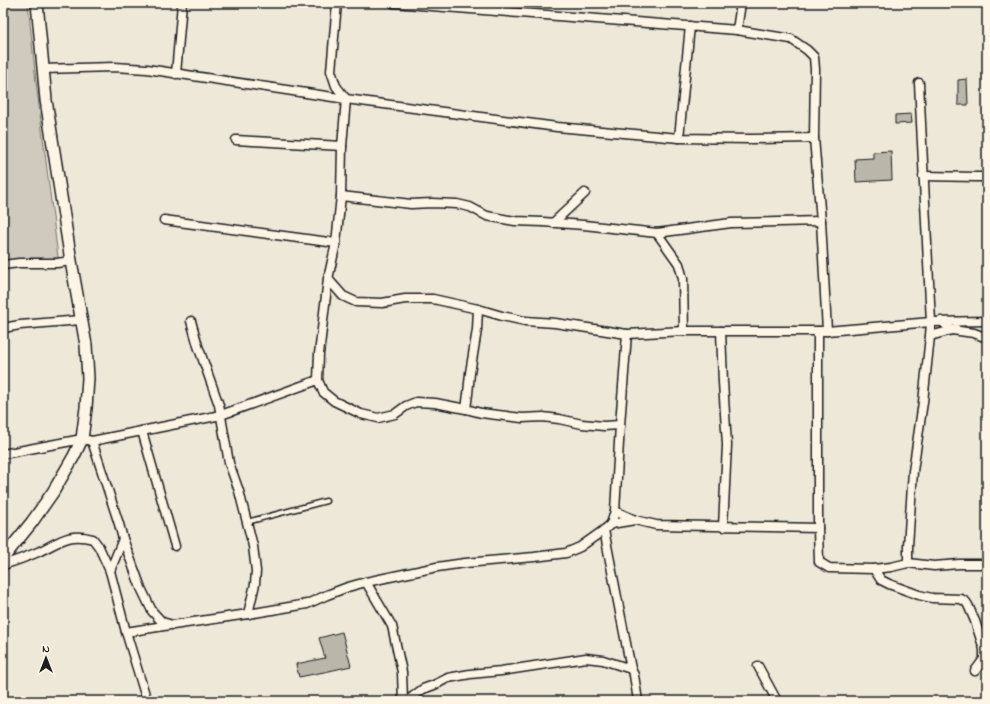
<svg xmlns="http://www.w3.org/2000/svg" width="990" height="704" font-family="'Indie Flower',sans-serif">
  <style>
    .green { fill: #cfcabd; stroke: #76736c }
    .building { fill: #bab6aa; stroke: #1c1c1c }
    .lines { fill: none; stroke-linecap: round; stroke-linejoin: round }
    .service-casing { stroke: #1c1c1c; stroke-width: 7 }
    .minor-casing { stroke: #1c1c1c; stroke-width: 11 }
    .tertiary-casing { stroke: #1c1c1c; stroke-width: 14 }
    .service { stroke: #fcf5e5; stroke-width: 4 }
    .minor { stroke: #fcf5e5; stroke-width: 8 }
    .tertiary { stroke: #fcf5e5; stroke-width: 11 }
  </style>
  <rect width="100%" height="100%" fill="#eee8d9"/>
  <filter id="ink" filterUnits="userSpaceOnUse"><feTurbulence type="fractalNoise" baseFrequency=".025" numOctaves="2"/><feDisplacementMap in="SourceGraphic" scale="8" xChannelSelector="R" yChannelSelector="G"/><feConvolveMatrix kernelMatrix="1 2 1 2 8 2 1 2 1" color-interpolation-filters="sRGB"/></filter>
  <g filter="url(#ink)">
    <polygon class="green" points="3,3 28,3 36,82 58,257 58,260 3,261"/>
    <g class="building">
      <polygon points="967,79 968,105 958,105 958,80"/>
      <polygon points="911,114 912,123 895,124 895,115"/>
      <polygon points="891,151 892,180 856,182 855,159 873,158 873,152"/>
      <polygon points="342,632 351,666 329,671 299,677 296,664 325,658 319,638"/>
    </g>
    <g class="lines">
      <g class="service-casing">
        <polyline id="service" points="247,522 326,501"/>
      </g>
      <g class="minor-casing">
        <g id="minor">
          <polyline points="337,3 331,71 336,86 346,99 342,146 341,196 336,243 328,279 319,354 318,380 323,392 334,401 361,414 378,418 395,414 406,406 416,402 435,403 466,409"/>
          <polyline points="393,3 737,30 791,39 807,50 814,57 815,69 814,138 821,221 827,331"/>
          <polyline points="737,30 741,3"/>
          <polyline points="43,69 114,67 147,69 346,99 557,127 679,138 750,139 814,138"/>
          <polyline points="176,74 182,3"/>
          <polyline points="679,138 690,26"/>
          <polyline points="236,140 342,146"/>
          <polyline points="923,176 976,177 987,177"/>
          <polyline points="341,196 411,204 432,203 457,204 470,207 487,216 515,221 543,222 584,225 657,233 731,223 821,221"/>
          <polyline points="164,220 336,243"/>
          <polyline points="553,223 585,193"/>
          <polyline points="657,233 679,264 683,279 684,331"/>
          <polyline points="3,265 19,263 57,263 71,261"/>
          <polyline points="328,279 343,296 356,302 382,303 405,299 433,299 478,309 502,316 525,321 555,323 627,334 684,331 827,331 931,322 987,321"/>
          <polyline points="478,309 477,330 470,373 468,394 466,409 481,413 522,418 543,417 559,419 582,424 604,426 620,425"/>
          <polyline points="191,321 198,346 219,405 229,463 239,491 253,546 256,571 255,584 248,614 307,604 327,595 348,587 366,582"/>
          <polyline points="941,321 952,330 974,333 987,338"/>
          <polyline points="3,328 20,325 81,320"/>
          <polyline points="721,331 723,382 727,445 723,527"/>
          <polyline points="818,331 818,528 819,562 829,568 874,569 891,567 908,563 908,546 913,471 923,402 930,336 931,322 919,83"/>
          <polyline points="930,336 956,329"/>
          <polyline points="142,431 175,546"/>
          <polyline points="92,441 221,415 318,380"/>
          <polyline points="3,454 82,439 92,441 119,524 123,539 141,588 152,611 162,622 173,625 248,614"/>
          <polyline points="615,511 620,425 627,334"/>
          <polyline points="611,524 635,520"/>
          <polyline points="604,530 631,669 634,675 638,701"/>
          <polyline points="908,563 934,566 959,564 987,564"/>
          <path d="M3,565C15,561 27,557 38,552C60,542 68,532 93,539L99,547L110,571L126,632L147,701"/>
          <polyline points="874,569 881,580 889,584 919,595 932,598 961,599 966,602 968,605 975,621 984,649 984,659 975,671"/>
          <polyline points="110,571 123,539"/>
          <polyline points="126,632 170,625"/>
          <polyline points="758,666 777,701"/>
          <polyline points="403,701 402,672 392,626 366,582 437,567 465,563 534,557 566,553 580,547 604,530 611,524 615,511 635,520 656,525 818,528"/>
          <polyline points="407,701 423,689 434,685 448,678 470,674 501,671 586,658 603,660 631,669"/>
        </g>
      </g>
      <g class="tertiary-casing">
        <polyline id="tertiary" points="3,558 32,522 53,492 74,456 82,439 86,408 88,378 86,345 71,261 46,100 37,3"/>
      </g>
      <use href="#service" class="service"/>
      <use href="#minor" class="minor"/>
      <use href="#tertiary" class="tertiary"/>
    </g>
  </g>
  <rect width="990" height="704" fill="none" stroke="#fcf5e5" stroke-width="16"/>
  <rect x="8" y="8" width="974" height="688" fill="none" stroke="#1c1c1c" stroke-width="1.5" filter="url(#ink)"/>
  <g transform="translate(46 658)" stroke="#fcf5e5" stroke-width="3" paint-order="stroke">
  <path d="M0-3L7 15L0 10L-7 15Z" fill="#1c1c1c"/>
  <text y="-6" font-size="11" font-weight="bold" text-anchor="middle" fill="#1c1c1c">N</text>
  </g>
</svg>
